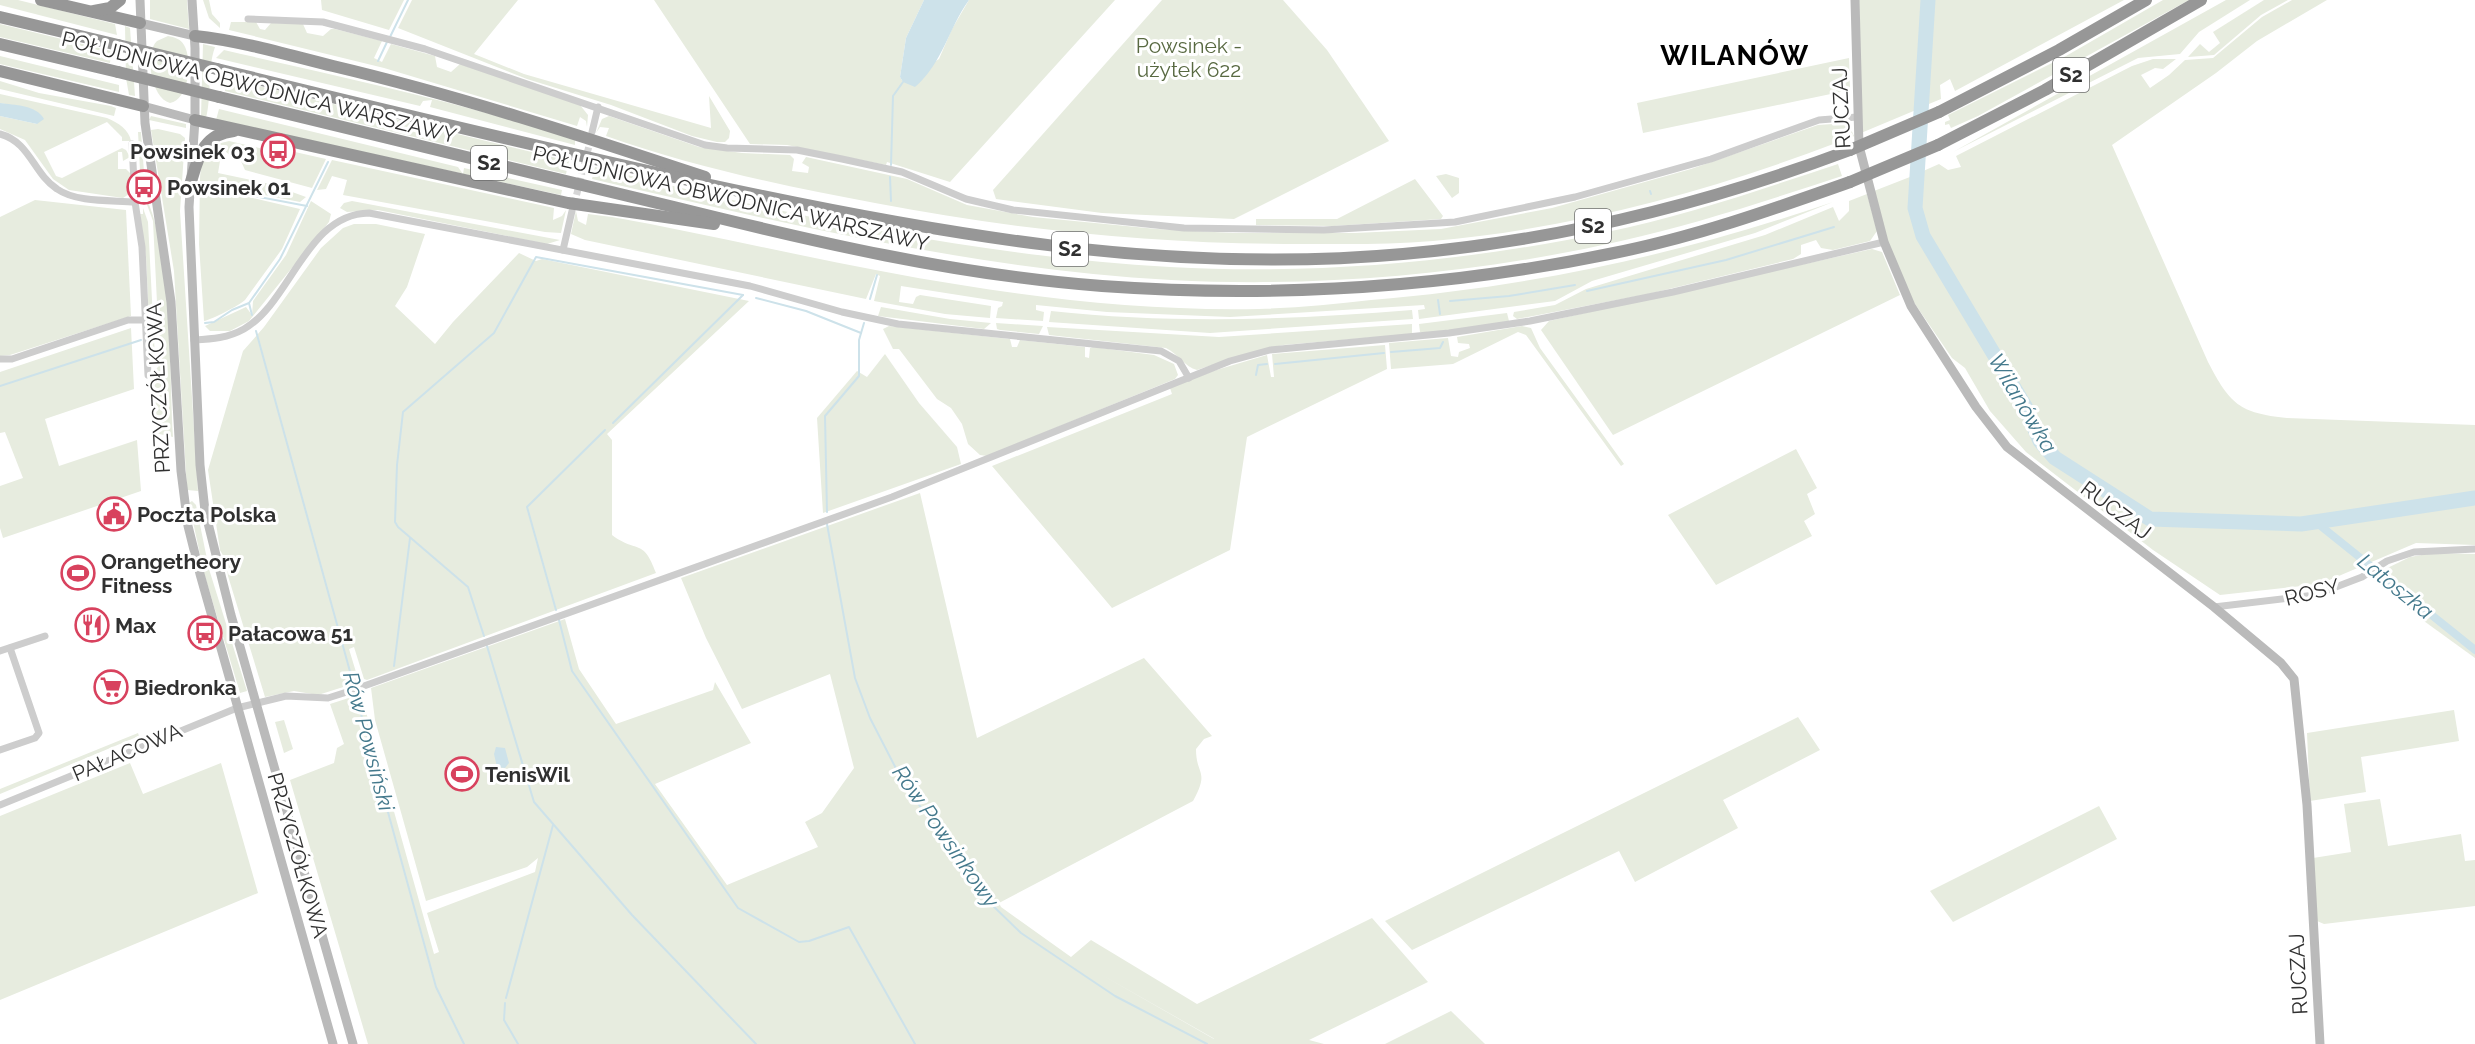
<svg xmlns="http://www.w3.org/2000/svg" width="2475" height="1044" font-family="Raleway,sans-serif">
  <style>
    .green { fill: #e7ecdf; fill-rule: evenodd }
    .water { fill: #cde2ea }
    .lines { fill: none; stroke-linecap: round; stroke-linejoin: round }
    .stream { stroke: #cde2ea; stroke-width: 2 }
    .canal { stroke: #cde2ea; stroke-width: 8 }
    .river { stroke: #cde2ea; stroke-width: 15 }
    .street-tunnel { stroke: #d6d6d6; stroke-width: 7; stroke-dasharray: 7 3.5; stroke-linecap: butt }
    .street { stroke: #cdcdcd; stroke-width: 7 }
    .secondary { stroke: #bababa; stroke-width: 9 }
    .highway { stroke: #979797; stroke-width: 12 }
    .highway-bridge { stroke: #979797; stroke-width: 12 }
    .labels { text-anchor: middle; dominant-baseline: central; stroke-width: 6; stroke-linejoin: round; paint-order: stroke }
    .shield { fill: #fff; stroke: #6e6e6e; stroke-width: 1.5 }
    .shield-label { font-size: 20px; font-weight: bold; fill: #303030 }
    .park-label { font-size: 21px; fill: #586941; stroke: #fff }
    .street-label { font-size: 21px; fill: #303030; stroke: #fff }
    .poi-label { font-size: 21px; font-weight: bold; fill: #303030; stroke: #fff; text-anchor: start }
    .water-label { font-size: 22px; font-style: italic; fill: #44798c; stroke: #fff }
    .district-label { font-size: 27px; font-weight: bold; letter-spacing: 1.5px; fill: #000; stroke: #fff }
  </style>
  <rect width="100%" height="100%" fill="#fff"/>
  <g class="green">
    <polygon points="0,0 18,0 115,24 117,35 0,5"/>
    <polygon points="150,0 187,0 189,29 150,19"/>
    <polygon points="203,0 209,0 212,14 220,23 220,28 209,18"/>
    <polygon points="321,0 404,0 389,30 322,10"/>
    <polygon points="412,0 518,0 474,54 524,74 711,128 709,96 730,131 729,138 725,142 717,142 692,136 611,105 527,79 398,28"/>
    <polygon points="654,0 924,0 906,38 900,77 903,82 939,59 952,29 969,0 1115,0 950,182 887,162 886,165 787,145 750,144"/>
    <polygon points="1162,0 1283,0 1327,50 1389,141 1234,219 1102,213 996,199 993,190"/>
    <polygon points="1859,0 2124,0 1955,91 1950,79 1940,85 1941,99 1924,106 1926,71 1921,72 1916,110 1861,133"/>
    <polygon points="2163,0 2189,0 1978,116 1951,128 1949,124 1945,125 1945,122 1950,120 1948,115 2066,56"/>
    <polygon points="2226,0 2250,0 2199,32 2180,54 2138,58 1953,152"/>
    <polygon points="2264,0 2288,0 2261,15 2214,55 2188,57 2200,44 2209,52 2220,43 2213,32"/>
    <path d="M2292,0H2327L2257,41L2216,73L2112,145L2208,362C2230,404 2239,413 2287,418L2475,425V545L2416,543L2320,584L2220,595L2153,550L2026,452L1990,411L1965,368L1952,358L1913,301L1888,242L1874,191L1915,175C1910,220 1923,247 1949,284L1954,281L1924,229L1921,214V172L1939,164L1948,170L1961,167L1956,156L2132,66L2153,59H2176L2163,69L2155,68L2141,75L2150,88L2169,75L2185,60L2213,58L2262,17Z"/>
    <polygon points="231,22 256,22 260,29 265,30 271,23 303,24 307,33 323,36 331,29 335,29 382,41 374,58 382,62 391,44 435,56 437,67 451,72 460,64 580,105 588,115 587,127 586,121 580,117 577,126 384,68 229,30"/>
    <polygon points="0,24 111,51 110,63 0,37"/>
    <polygon points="125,26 130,28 135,96 129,95 126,78"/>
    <path d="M168,36C174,37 181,39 184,45C193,60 189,100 170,103C151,98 144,53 157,41Z"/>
    <path d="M203,44L215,47C207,69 212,95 206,118L201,116Z"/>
    <path d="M224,50C341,77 460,102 575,139V145L430,107L432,100L423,101L420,106L216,58Z"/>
    <polygon points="0,56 119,85 119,92 0,64"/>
    <polygon points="1849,58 1850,90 1643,133 1637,103"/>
    <polygon points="226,78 569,161 566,174 225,91"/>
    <polygon points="0,81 39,93 111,106 116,108 114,116 0,89"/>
    <path d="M0,94L107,118C119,123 129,130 131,141H122V137L107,122L44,152L56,176L62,178L122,148L126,150L130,157L123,161L122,152H118V169H126L130,173L129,194L123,198L69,190L53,179L25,140L0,129V116L37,124L32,109L0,103Z"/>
    <polygon points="219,109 458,167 463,174 464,168 562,190 561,195 216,120"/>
    <polygon points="151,116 186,124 186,128 149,120"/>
    <path d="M609,116L699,147L742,153L790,155L794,159L792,171L808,173L809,167L802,163L806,157L907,179L967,205L1033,217L1157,229L1233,233H1355L1441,229L1552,208L1691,169L1818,125L1848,123L1854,136L1851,138L1843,130L1833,131L1836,143C1708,192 1570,229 1433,241C1389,245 1344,244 1300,244C1157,244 1015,230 875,203C783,186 694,167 606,136L609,128L600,127L596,133L602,119Z"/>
    <polygon points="158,129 180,134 185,138 180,211 198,491 187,490 174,271 151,130"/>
    <polygon points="138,132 141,132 144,172 140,171"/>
    <polygon points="229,141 294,156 295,152 326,159 312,188 245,170 240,159 233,158 217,144"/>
    <path d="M210,149H213L221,155L218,173L270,184L306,197L300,202L233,189L232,193L300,209L282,249L245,300C240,305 211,320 204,321L199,244L200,177L202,158Z"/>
    <polygon points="332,160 554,208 553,220 562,216 566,210 561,233 545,232 343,195 347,180 332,176 326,189 317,190"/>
    <path d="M1838,164L1842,176C1769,200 1696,224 1621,241C1475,274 1321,288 1171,280C974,269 783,223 592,179L595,167C784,214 975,256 1170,267C1316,275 1464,262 1607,232C1685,216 1762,189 1838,164Z"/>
    <polygon points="1446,174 1459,178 1459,193 1452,198 1436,176"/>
    <polygon points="1415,179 1443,216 1441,219 1333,226 1256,225 1256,219 1337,219"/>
    <polygon points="1867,194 1877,231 1870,241 1833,250 1821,248 1816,240 1801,245 1801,254 1793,259 1648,294 1517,319 1513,316 1514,312 1555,305 1586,289 1765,235 1833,207 1839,221 1849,211 1849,201"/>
    <polygon points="35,200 126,210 131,316 10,355 0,356 0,217"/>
    <polygon points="311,201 331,214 329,222 249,321 230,331 210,331 205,326 246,307 252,315 253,301 286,255"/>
    <polygon points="352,201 560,240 547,244 378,210 347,212 340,208 344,203"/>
    <path d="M146,202H148C173,262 169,370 173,437L155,433L152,375L160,364L153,221Z"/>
    <path d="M1833,202L1755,233L1592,281L1555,301L1419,319L1418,310L1425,309L1424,305L1230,317L1107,312L1036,305V310L1044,312L1043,321L996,318L998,308L1002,306L1003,302L901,286L899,302L913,304L916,297L920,295L991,306L990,318L945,314L874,301L880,276L876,274L866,299L585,240L571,234L576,211L578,221L586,225L588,214L612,217C729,238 844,267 961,285C1059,301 1160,311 1259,309C1296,308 1334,304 1371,300C1535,286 1677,255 1833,202Z"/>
    <polygon points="143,208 148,222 155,358 151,366 146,256 140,214 143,214"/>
    <path d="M354,224H376L425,234L407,287L395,306L435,344L453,322L519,253L536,261L542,259L749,301L607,434L612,440V535C637,554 643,537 656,573L367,680L364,679L354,647L349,649L359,682L318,695L294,691L265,697L228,576L226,561L220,550L208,470L243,351L264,327L321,248L343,228Z"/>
    <polygon points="1872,249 1882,252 1900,295 1613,435 1541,330 1549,321"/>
    <polygon points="881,307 950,319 991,323 984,329 878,316"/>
    <path d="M1412,310L1413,319L1210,333L1049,322L1051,311C1173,324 1290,320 1412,310Z"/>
    <polygon points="1507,313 1509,321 1447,332 1420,332 1419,324"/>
    <polygon points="996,323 1043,326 1039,334 1000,330 997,329"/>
    <path d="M1412,324V334L1283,345L1242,355L1197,370C1185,367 1178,354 1166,348L1049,335L1047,327L1219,337Z"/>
    <polygon points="889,326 1010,339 1012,347 1017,347 1020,340 1085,347 1085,357 1089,358 1090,348 1093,347 1154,355 1174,364 1178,375 1175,379 987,456 980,455 968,444 962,424 951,408 937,399 899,349 893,349 883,329"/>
    <polygon points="1522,326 1531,328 1540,348 1624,464 1621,466 1526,335 1518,332 1453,364 1391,369 1389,343 1448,338 1451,356 1458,357 1459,352 1470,348 1469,344 1458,343 1457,337"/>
    <polygon points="131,328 134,389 45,419 59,466 137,440 141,491 3,538 0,528 0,486 23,478 5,432 0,433 0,372"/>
    <polygon points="1385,345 1387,369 1247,437 1230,550 1112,608 992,466 1172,394 1170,388 1213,371 1267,355 1271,377 1274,377 1272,354"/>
    <polygon points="885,354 919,403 957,447 961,464 823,513 817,418 857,371 867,377"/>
    <polygon points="1796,449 1817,488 1807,494 1815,514 1804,521 1812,536 1716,585 1668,515"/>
    <path d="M920,493L977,738L1144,658L1212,736L1204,739L1196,749C1196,776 1210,770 1193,801L999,903L1001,907L1071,957L1091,940L1197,1004L1372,918L1428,982L1309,1040L1324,1044H368L290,780L334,763L337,748L344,744L330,704L361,694L434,954L439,952L427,913L535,872L538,858L527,867L426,901L375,720L371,688L565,619L579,669L616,724L713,690L715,682L751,743L655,784L727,885L818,847L805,822L822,813L854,768L830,674L742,709L706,638L681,578ZM1095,971L1213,1038L1214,1039Z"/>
    <polygon points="192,501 196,505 209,569 247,691 240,693 204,573 189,503"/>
    <polygon points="2433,553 2475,554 2475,658 2417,616 2373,575 2410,557"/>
    <polygon points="2454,710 2459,741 2361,757 2366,792 2310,801 2307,733"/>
    <polygon points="1798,717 1820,750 1723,800 1738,828 1635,882 1619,851 1412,950 1385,921"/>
    <polygon points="284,720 293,749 284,753 275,722"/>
    <polygon points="138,733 139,736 0,794 0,789"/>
    <polygon points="130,763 143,794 221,763 258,893 0,1000 0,816"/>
    <polygon points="2380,799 2388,846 2461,834 2465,861 2475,860 2475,906 2324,924 2317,921 2313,858 2351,852 2344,804"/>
    <polygon points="2099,806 2117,839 1953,922 1930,891"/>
    <polygon points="1451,1011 1485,1044 1385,1044"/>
  </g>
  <g class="water">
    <path d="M924,0H969C948,29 943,63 915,87L903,82L900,77L906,38Z"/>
    <path d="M0,103C14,105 37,105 44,119L37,124L0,116Z"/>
    <polygon points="496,747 505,748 509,763 505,768 497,767 494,754"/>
  </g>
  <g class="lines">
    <g class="stream">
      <polyline points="390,37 408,0"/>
      <polyline points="378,61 387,42"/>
      <polyline points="891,165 893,96 903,82"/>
      <polyline points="890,177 891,201"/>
      <polyline points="1650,191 1651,194"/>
      <polyline points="233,192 307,206"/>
      <polyline points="1587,291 1726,260 1834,227"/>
      <polyline points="756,298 806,311 861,333"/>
      <polyline points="870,299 877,275"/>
      <polyline points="1438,300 1440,314"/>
      <polyline points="1450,301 1509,296 1575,285"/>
      <polyline points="249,303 252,315"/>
      <polyline points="205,323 214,322 232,310 249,303 280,259 328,162"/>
      <polyline points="256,331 354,686"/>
      <polyline points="1391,352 1440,348 1443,342"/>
      <polyline points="1275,364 1384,353"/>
      <polyline points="1256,375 1258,365 1267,364"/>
      <polyline points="0,386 141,340"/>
      <polyline points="613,423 743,295"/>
      <polyline points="827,512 825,416 859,376 859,340 864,323"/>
      <polyline points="827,524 855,678 870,718 904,784 989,902 1021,933 1115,996 1207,1044"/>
      <polyline points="556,610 527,507 605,430"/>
      <polyline points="559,620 572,671 738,908 799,942 809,941 849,927 915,1044"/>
      <polyline points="484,636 468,587 398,527 395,522 397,465 403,412 494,333 536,257 743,295"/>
      <polyline points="487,646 534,802 632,915 756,1044"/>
      <polyline points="394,666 410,538"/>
      <polyline points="355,692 436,987 464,1044"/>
      <polyline points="506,998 553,825"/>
      <polyline points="505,1003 504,1020 518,1044"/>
    </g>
    <polyline class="canal" points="2317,523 2475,650"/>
    <polyline class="river" points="1928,0 1915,208 1923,236 2025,406 2040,441 2055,458 2150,519 2301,524 2475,498"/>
    <polyline class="street-tunnel" points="574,205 591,138"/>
    <g class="street">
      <polyline points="248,19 323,22 425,49 705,145 727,148 797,150 842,159 902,172 966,199 1013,210 1184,228 1324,230 1455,222 1575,197 1711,159 1819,120 1857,117"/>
      <polyline points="592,132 598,107"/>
      <path d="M0,134C30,142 33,173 57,189C77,203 112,200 135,202"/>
      <polyline points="132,144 135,202 142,247 148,375"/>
      <polyline points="563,250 572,211"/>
      <path d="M194,340C212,339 228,338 244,329C291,302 306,214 369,213L750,286L842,312L898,324L1161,351L1179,361L1189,378"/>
      <polyline points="0,359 12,359 128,320 146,320"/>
      <polyline points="2214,607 2315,595 2362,577 2387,561 2414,552 2475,549"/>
      <polyline points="0,651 45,636"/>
      <polyline points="0,750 35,738 39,733 10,648"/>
      <polyline points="0,805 237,708 286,696 328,698 350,691 892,497 1230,361 1270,350 1449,333 1530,321 1673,292 1884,242"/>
    </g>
    <g class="secondary">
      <polyline points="140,0 145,123 171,302 181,471 188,526 200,574 333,1044"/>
      <polyline points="192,0 195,48 195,120 189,207 200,465 205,511 231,615 353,1044"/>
      <polyline points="1855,0 1859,146 1884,242 1911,306 1976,407 2007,447 2214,607 2281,663 2294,679 2307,805 2320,1044"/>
      <polyline points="140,23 195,36"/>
      <polyline points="143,106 195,120"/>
    </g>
    <g class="highway">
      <polyline points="41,0 140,23"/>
      <polyline points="94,11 110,8 120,0"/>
      <polyline points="0,17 118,45"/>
      <path d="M195,36C242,41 288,55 333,66C460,96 582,136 705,177"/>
      <polyline points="0,44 118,72"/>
      <path d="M217,69C380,109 543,148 706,184C936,234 1168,275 1403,254C1557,241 1706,204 1850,150"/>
      <polyline points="0,71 143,106"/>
      <path d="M219,97C370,133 522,171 674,207C815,242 956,275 1102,286C1271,298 1442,288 1609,254C1692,238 1771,210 1850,182"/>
      <polyline points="1939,112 2059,50 2146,0"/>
      <polyline points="195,120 568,203 714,224"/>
      <polyline points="1938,145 2045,90 2201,0"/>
      <path d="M190,185C198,159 202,134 234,131"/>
    </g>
    <g class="highway-bridge">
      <polyline points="118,45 217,69"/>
      <polyline points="118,72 219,97"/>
      <polyline points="1850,150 1939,112"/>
      <polyline points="1850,182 1938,145"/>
    </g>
  </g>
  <defs>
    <g id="bus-ring" transform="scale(1.725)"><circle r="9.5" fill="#fff" stroke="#d8425e" stroke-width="1.5"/><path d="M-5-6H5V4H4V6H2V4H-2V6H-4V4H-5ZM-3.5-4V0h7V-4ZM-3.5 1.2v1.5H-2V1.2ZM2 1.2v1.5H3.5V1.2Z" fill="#d8425e"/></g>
    <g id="civic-ring" transform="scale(1.725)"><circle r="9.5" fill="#fff" stroke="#d8425e" stroke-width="1.5"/><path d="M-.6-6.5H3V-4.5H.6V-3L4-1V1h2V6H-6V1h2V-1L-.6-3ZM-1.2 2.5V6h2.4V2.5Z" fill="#d8425e"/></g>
    <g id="stadium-ring" transform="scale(1.725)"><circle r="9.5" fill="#fff" stroke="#d8425e" stroke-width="1.5"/><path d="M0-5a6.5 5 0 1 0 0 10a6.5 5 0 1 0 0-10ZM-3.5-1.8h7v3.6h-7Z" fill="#d8425e"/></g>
    <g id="restaurant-ring" transform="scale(1.725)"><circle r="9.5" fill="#fff" stroke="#d8425e" stroke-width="1.5"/><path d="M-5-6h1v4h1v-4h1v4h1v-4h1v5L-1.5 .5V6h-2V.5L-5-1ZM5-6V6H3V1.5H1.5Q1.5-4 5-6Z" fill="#d8425e"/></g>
    <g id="supermarket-ring" transform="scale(1.725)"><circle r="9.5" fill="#fff" stroke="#d8425e" stroke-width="1.5"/><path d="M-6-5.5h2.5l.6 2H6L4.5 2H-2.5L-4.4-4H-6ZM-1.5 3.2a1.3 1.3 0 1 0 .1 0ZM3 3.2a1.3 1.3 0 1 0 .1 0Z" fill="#d8425e"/></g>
  </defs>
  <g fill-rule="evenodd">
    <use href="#bus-ring" x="278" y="151"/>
    <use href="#bus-ring" x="144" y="187"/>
    <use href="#civic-ring" x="114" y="514"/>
    <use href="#stadium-ring" x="78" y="573"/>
    <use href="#restaurant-ring" x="92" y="625"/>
    <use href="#bus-ring" x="205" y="633"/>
    <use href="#supermarket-ring" x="111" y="687"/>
    <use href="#stadium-ring" x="462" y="774"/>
  </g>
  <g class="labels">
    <g class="shield">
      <rect x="2053" y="58" width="36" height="34" rx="4.5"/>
      <rect x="471" y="146" width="36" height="34" rx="4.5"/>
      <rect x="1575" y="209" width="36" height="34" rx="4.5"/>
      <rect x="1052" y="232" width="36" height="34" rx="4.5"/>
    </g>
    <g class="shield-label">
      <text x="2071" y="75">S2</text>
      <text x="489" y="163">S2</text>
      <text x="1593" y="226">S2</text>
      <text x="1070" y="249">S2</text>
    </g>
    <g class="park-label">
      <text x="1189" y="45">Powsinek -<tspan x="1189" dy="24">użytek 622</tspan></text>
    </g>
    <g class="street-label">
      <text transform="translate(259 87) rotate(14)">POŁUDNIOWA OBWODNICA WARSZAWY</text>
      <text transform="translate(1841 108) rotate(-93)">RUCZAJ</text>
      <text transform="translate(731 198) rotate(13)">POŁUDNIOWA OBWODNICA WARSZAWY</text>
      <text transform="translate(158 388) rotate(-93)">PRZYCZÓŁKOWA</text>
      <text transform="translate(2116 510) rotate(37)">RUCZAJ</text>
      <text transform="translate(2312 592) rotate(-14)">ROSY</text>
      <text transform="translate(127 752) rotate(-23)">PAŁACOWA</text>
      <text transform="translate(298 855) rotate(74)">PRZYCZÓŁKOWA</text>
      <text transform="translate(2298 974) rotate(-93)">RUCZAJ</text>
    </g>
    <g class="poi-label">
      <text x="255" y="151" text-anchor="end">Powsinek 03</text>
      <text x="167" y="187">Powsinek 01</text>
      <text x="137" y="514">Poczta Polska</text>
      <text x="101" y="561">Orangetheory<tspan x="101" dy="24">Fitness</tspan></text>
      <text x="115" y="625">Max</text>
      <text x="228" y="633">Pałacowa 51</text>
      <text x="134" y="687">Biedronka</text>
      <text x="485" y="774">TenisWil</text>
    </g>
    <g class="water-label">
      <text transform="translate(2023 403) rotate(59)">Wilanówka</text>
      <text transform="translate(2396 586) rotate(39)">Latoszka</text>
      <text transform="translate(369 741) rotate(75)">Rów Powsiński</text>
      <text transform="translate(946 836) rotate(55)">Rów Powsinkowy</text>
    </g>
    <g class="district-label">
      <text x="1735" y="55">WILANÓW</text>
    </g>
  </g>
</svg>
